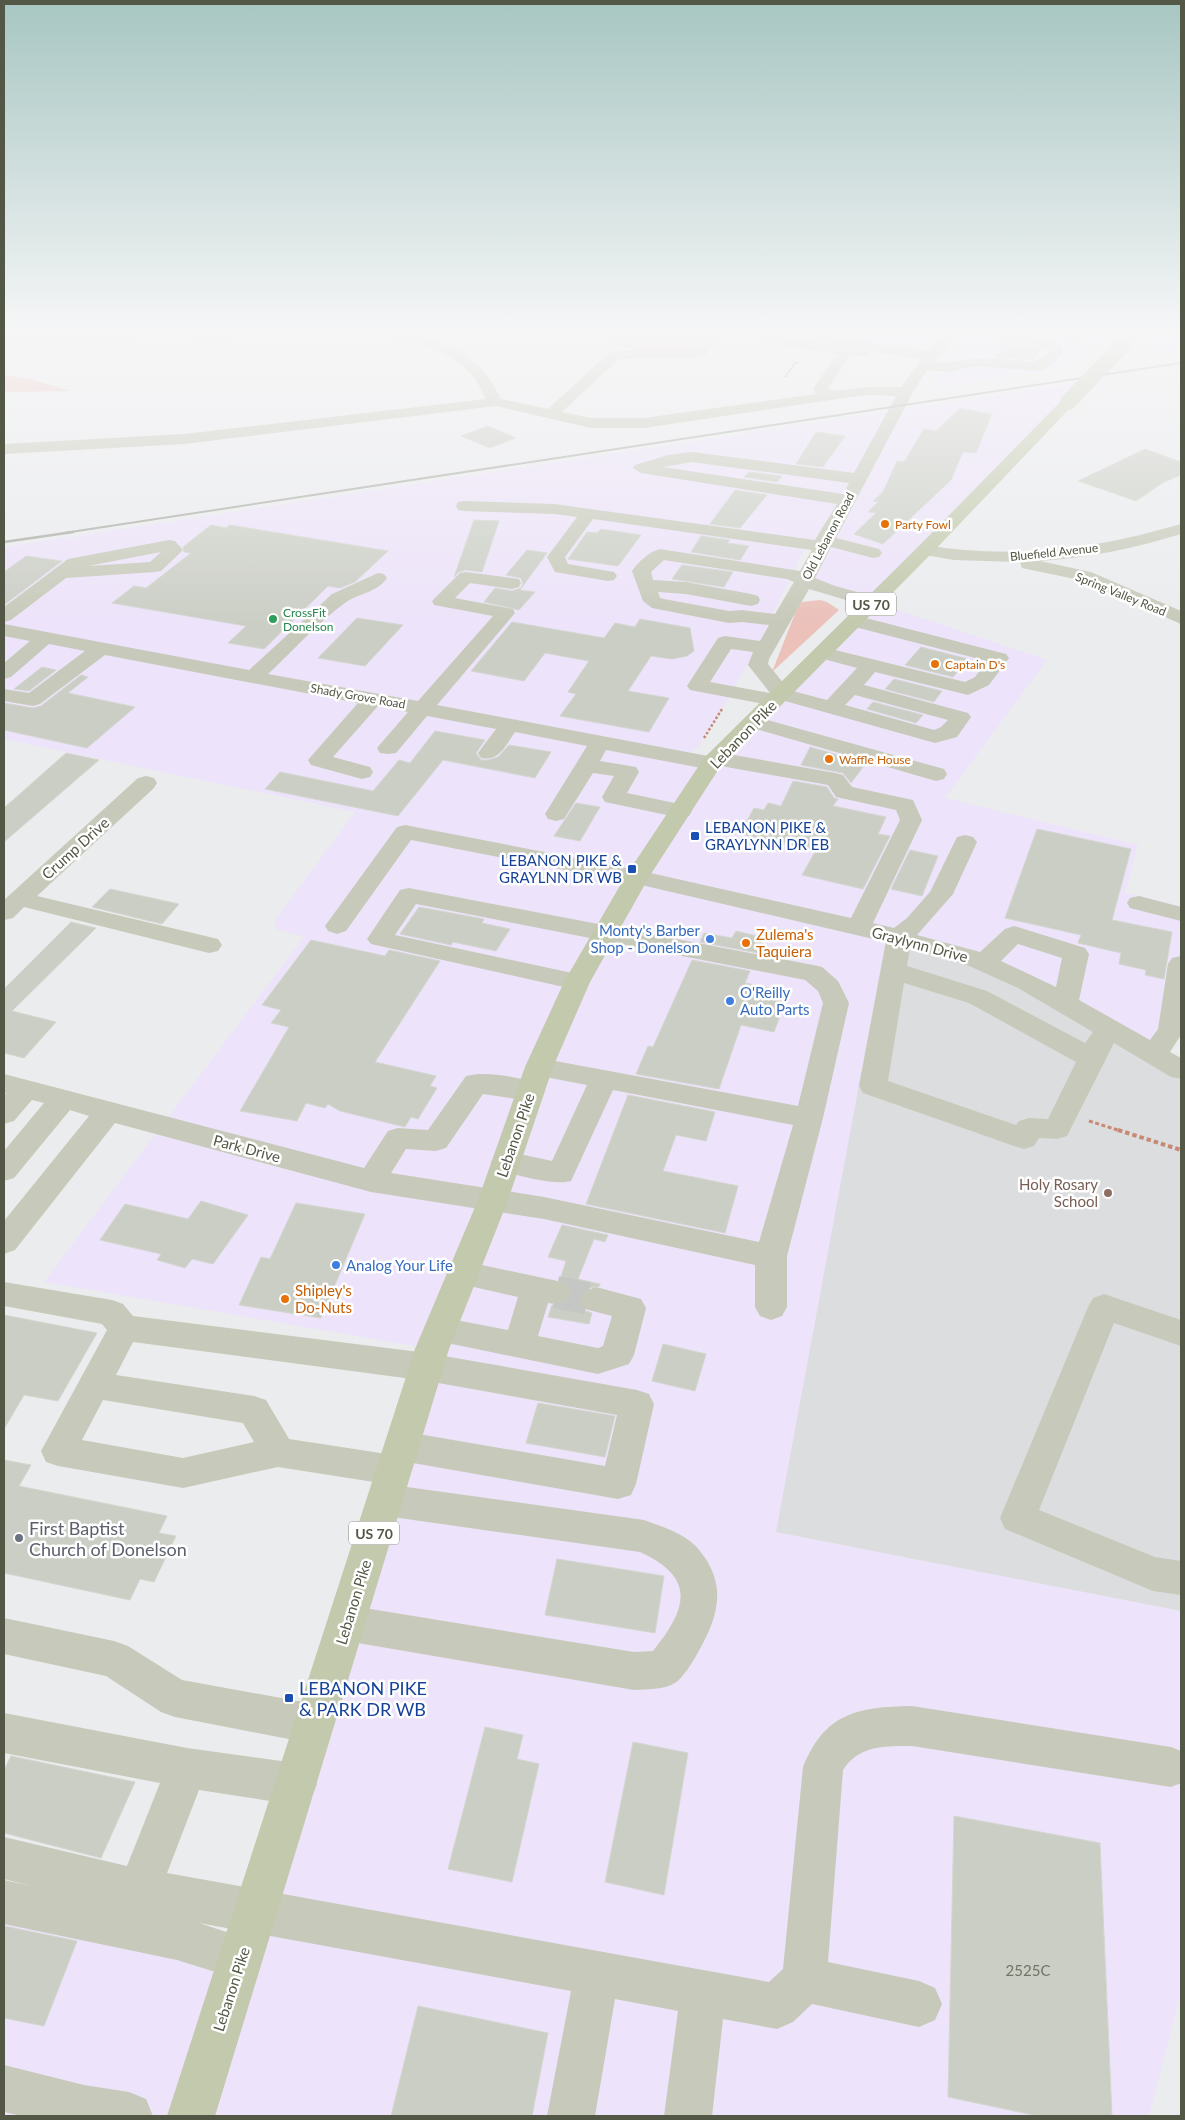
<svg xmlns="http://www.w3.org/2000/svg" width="1185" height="2120" font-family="Lato,sans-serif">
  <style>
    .commercial { fill: #ede3fa; fill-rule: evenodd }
    .education { fill: #dcdddf }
    .green { fill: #ebc1ba }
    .building { fill: #cbcec5; stroke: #d3d7cf }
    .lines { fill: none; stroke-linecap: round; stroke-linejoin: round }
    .minor-tunnel { stroke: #c5c7c4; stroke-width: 32; stroke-dasharray: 32 16; stroke-linecap: butt }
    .path-far3 { stroke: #c78974; stroke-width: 2; stroke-dasharray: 2 1; stroke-linecap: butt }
    .path-far2 { stroke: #c78974; stroke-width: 2.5; stroke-dasharray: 2.5 2; stroke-linecap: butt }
    .path-far1 { stroke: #c78974; stroke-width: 3; stroke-dasharray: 4 2.5; stroke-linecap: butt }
    .path { stroke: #c78974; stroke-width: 4; stroke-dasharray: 4.5 3; stroke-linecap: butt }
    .minor { fill: #c7caba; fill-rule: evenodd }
    .major { fill: #c2c9ac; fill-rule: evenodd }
    .rail-far1 { stroke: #abada6; stroke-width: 2 }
    .rail { stroke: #abada6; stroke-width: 2.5 }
    .major-bridge { stroke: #c2c9ac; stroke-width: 16 }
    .food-dot { fill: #e8710a; stroke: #fff; stroke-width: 2 }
    .leisure-dot { fill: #2e9e5b; stroke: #fff; stroke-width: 2 }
    .transit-dot { fill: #1a4fb4; stroke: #fff; stroke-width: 2 }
    .shop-dot { fill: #3f7fe0; stroke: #fff; stroke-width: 2 }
    .education-dot { fill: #8d6e63; stroke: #fff; stroke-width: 2 }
    .worship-dot { fill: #6b7280; stroke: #fff; stroke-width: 2 }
    .labels { text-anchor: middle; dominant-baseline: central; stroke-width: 5; stroke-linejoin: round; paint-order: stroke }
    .far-food-label { font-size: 12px; fill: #c56008; stroke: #fff; text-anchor: start }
    .far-street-label { font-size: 12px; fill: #535745; stroke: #fff }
    .far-leisure-label { font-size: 12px; fill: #27864d; stroke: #fff; text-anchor: start }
    .shield { fill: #fff; stroke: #87897d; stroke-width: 1 }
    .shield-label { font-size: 14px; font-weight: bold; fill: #535745 }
    .street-label { font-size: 15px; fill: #535745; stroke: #fff }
    .transit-label { font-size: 15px; fill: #164399; stroke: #fff; text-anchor: start }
    .shop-label { font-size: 15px; fill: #366cbe; stroke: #fff; text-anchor: start }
    .food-label { font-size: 15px; fill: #c56008; stroke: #fff; text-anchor: start }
    .education-label { font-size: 15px; fill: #785e54; stroke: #fff; text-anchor: end }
    .near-number-label { font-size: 15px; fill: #717565 }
    .near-worship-label { font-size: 18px; fill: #5b616d; stroke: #fff; text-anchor: start }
    .near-transit-label { font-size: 18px; fill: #164399; stroke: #fff; text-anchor: start }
  </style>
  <rect width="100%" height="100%" fill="#ebecee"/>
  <g class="commercial">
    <polygon points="789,329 936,329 915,350"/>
    <polygon points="973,329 1116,329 1065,368 929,388 949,356"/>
    <polygon points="1171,329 1181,329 1181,349 1137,356"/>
    <path d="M1088,381L874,602L1047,660L945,798L1138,845L1125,893L1181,906V991L1176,1032L776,1532L1181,1611V1992L1149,2116H4V1881L246,1941L432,1349L44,1282L304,937L275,929V920L355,812L4,739V547ZM807,544L818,552L805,580L873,603L712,763L682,757L698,747L721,711L757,647Z"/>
  </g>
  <polygon class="education" points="887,934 976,959 1181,1070 1181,1611 776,1532"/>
  <g class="green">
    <polygon points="4,329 202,329 118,341 36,339 4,346"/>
    <polygon points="623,329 716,329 690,352 651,351 604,344"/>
    <polygon points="4,375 30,379 71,391 4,392"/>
    <polygon points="820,600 827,602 839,610 772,672 798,606 802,602"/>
  </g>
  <g class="building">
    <polygon points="1004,342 1028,345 1040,350 1033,360 997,357 1003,349 999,348"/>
    <polygon points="960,408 992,414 976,453 963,452 951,480 883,544 854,534 876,513 868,512 878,502 873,501 883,492 897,461 904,462 924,429 936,431"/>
    <polygon points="488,426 516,438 490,448 461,436"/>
    <polygon points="816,432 845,436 823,467 796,464"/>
    <polygon points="1145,449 1181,462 1181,475 1164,482 1136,501 1078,481"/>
    <polygon points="749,472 782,476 777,482 744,477"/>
    <polygon points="735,490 767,495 740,528 710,524"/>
    <polygon points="474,520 499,521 482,572 466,570 459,572 454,577"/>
    <polygon points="211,525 226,528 230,525 388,551 355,582 340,588 328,586 264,649 228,643 246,626 112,603 134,586 146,588 191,553 184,552 183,547"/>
    <polygon points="601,529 641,535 618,566 568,559 587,532 597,533"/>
    <polygon points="701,536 730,540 727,543 749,546 740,560 691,552"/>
    <polygon points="527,550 547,553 520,590 535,592 519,610 484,602 495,588 512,591 521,588 523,584 521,578 506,575"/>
    <polygon points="26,556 62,561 4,605 4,572"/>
    <polygon points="682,565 733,572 724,587 672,579"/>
    <polygon points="357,618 403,625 365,666 318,658"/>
    <polygon points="640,619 690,628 694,651 687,656 672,659 651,656 628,691 669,698 649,732 560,716 576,694 568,692 589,661 545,653 524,681 471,671 512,622 604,638 615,623 635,627"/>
    <polygon points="921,647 968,659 953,677 905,665"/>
    <polygon points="42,667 56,670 29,691 14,689"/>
    <polygon points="81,675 88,677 68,693 135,707 87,748 4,730 4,703 33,708 41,706"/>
    <polygon points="894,679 942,691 934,702 885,689"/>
    <polygon points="873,702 923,715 916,723 867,709"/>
    <polygon points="435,731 485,740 476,753 481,760 488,760 498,757 509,745 551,752 535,778 443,760 398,816 265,789 280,772 373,791 399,760 410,763"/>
    <polygon points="810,747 866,763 851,783 843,773 801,765"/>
    <polygon points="66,753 99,760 4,842 4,808"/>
    <polygon points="793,781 827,787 834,798 838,799 833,806 886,817 878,834 890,836 863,889 802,875 816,850 740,834 754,808 764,810 768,803 781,806"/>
    <polygon points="576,803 600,807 580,841 554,836"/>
    <polygon points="1037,829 1131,849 1112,920 1172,932 1164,979 1145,975 1146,970 1119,964 1121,953 1078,943 1081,935 1005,918"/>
    <polygon points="910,850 938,856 922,896 891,889"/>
    <polygon points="110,889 179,904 162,924 92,907"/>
    <polygon points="419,907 484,919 482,923 510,929 496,951 453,942 451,945 400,934"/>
    <polygon points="71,922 96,928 12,1011 56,1022 24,1058 4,1053 4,989"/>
    <polygon points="736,931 765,938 758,953 700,942 704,933 732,938"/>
    <polygon points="311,940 385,956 389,950 440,961 375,1062 436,1076 430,1086 437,1088 418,1119 411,1117 405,1127 340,1111 328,1104 325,1108 306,1103 297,1121 240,1111 289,1027 271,1023 281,1010 262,1005"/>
    <polygon points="692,960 750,971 745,983 789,992 774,1032 741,1025 719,1089 636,1074 648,1046 653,1047"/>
    <polygon points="628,1095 715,1112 706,1141 676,1135 663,1171 738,1186 725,1233 586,1204"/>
    <polygon points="201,1201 248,1215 213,1264 192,1259 185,1268 157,1260 161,1254 100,1240 125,1204 188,1219"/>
    <polygon points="296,1203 365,1214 321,1318 239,1305 261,1257 270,1259"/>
    <polygon points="562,1225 608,1235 605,1242 594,1239 578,1279 600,1284 600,1286 584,1289 578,1299 583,1310 592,1313 589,1324 548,1317 552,1305 567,1303 574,1293 569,1282 560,1280 566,1261 548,1257"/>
    <polygon points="4,1315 97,1333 58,1401 24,1395 4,1429"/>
    <polygon points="663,1344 706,1354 695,1391 652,1381"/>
    <polygon points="538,1403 615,1416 605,1457 526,1443"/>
    <polygon points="4,1460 31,1465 19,1486 167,1516 159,1533 176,1536 154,1582 140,1579 130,1600 4,1573"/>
    <polygon points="557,1559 664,1576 655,1633 545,1615"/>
    <polygon points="485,1727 523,1735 517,1759 539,1764 512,1882 448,1869"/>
    <polygon points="633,1742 688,1753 664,1895 605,1882"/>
    <polygon points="11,1756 135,1782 101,1858 4,1833 4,1770"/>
    <polygon points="954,1816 1100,1843 1112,2116 1038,2116 948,2097"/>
    <polygon points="4,1926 77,1941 44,2026 4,2018"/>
    <polygon points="418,2006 548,2033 532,2116 391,2116"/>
  </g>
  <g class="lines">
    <polyline class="minor-tunnel" points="556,1292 596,1300"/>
    <polyline class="path-far3" points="785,377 795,363 798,363"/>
    <polyline class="path-far2" points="704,738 722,709"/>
    <polyline class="path-far1" points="1089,1121 1121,1131"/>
    <polyline class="path" points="1118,1130 1181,1150"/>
    <g class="minor">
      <polygon points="248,329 302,329 295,333 232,338 201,345 194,341 201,337"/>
      <path d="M318,329C364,324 442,330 477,364C488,373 494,387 501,399L548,409L610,352L645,349L695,350L715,329H750L775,332L787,338L827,344L820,340L827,336L928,351L948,329C987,329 1024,332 1061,345L1063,353L1061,356L1043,370L1038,371L988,367H971L949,372L927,370L913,392L836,538L879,549L882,553L879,557L873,558L831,547L815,578L835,586L880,598L882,602L880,606L873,608L809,589L769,659L768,664L789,690L827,700L857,668L816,657L813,653L816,649L823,647L965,682L975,677L987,661L847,625L844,621L847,617L854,615L1006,654L1009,658L989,685L968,695L875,672L864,685L968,713L971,717L957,737L935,743L785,701L782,704L775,706L690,690L687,686L718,638L725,636L760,641L769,625L742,622L729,623L652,608L643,601L632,571C638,562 650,551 660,549L800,571L812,550L593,519L565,557L568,564L614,572L617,576L614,580L608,581L561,573L555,572L547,557L577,517L554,514L464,511L458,510L456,506L458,502L464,501L554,504L815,540L837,504L641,473L633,468L635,465L668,455L692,452L854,473L896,396L870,395L844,398L644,428H591L496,406L184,444L4,454V444L184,434L486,399C481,389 476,378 467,370C432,336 371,336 325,333ZM729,334L771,340L783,346L837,354L813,389L816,394L644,418H591L562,412L619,359L699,357L704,356L724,335ZM958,334L1029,343L1049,352L1035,362C1014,361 993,357 973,359C958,360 949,364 934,362ZM868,351L922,359L901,387H870L832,391L828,388L850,356H868L870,353ZM692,462L849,483L843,494L663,467ZM664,560L787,579L794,582L775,614L742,610L729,611L664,599L660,598L658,592L686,594L751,606L758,604L760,600L758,596L751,594L686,582L653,580L651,572ZM731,649L753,652L748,665L770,693L710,682ZM855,695L948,720L941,727L934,730L845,705Z"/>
      <polygon points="1028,329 1052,329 1078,333 1083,329 1099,329 1080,341 1034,334 1029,333"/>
      <path d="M1181,524V534C1135,548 1088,558 1040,561L1091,572L1181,611V624L1080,580L1022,568L1020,562L954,560L919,554L916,550L919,546L925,545C990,556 1057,553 1122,539C1142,535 1161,529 1181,524Z"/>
      <path d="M169,540L175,541L183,550L161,571L155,572L66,578L11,620L4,622V607L68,559ZM161,552L150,562L88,566Z"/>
      <path d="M466,572L519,579L521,583L519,587L512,589L470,583L455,598L513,609L515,613L437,705L708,756L717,752L835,773L843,775L852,787L913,800L922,820L873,923L894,928L907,918L930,892L957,837L965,835L973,837L977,842L953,894L917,935L980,952L1005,929L1014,926L1085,948L1089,954L1079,1000L1150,1040L1158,1029L1168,964L1172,958L1181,956V1035L1170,1052L1181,1058V1079L1171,1077L1114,1043L1067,1136L1057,1139L1039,1138L1034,1146L1024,1149L1014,1146L863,1093L859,1086L886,942L637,884L411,840L346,931L337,934L328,931L325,926L397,827L405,825L637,870L851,918L900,820L896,810L836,797L828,785L721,766L712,770L606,750L600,761L636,767L639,772L627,793L689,806L692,811L689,816L681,818L605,802L602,797L614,776L593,773L564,819L556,821L548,819L545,814L587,746L515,732C506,745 499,762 481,758L478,753L496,729L427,716L396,753L388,754L380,753L377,748L408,712L378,706L333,757L370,767L373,772L370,777L362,779L311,765L308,760L358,703L105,655L40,704L33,706L4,701V689L29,693L85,651L49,644L11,677L4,679V663L30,641L4,636V624L249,670L332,594L378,573L384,574L387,578C377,593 358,593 345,603C318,622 293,651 268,674L418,701L493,616L434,605L432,601L460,573ZM1018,944L1062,958L1056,987L1001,961ZM910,948L967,965L1018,988L1093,1032L1085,1043L987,991L907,966ZM904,983L969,1003L1076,1062L1048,1119L1029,1118L1019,1121L1016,1125L888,1081Z"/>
      <polygon points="753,716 944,769 947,774 944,779 936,781 746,726 742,722 746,718"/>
      <polygon points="146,776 154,778 157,783 154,788 37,896 218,939 222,945 218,951 209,953 24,907 13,918 4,920 4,900 138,778"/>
      <path d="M409,888L813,965L822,967L838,981L849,1003L823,1118L787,1256V1307L782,1316L771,1320L760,1316L755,1307V1265L544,1219L371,1192L115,1123L15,1250L4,1254V1221L89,1116L70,1110L14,1178L4,1181V1151L44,1103L32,1100L14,1121L4,1124V1096L6,1093L4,1092V1074L364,1168L388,1131L398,1128L428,1130L466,1076C487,1070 520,1078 541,1084L545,1091L541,1098L531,1101L483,1094L446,1148L436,1151L406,1149L391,1173L544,1197L759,1242L793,1125L613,1090L571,1181C552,1186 516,1175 496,1169L491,1162L496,1155L506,1151L552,1161L587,1085L529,1074L525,1067L529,1060L539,1058L798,1106L823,1003L818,991L805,980L416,904L395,935L577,974L586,976L590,982L586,988L577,990L371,944L367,939L400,890Z"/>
      <polygon points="1139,896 1181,907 1181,921 1130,908 1127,903 1130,898"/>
      <polygon points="463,1261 567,1283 572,1292 567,1301 556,1304 548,1303 538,1336 598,1348 603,1346 612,1316 585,1309 580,1300 585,1291 596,1287 641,1299 646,1308 634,1355 629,1364 598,1374 428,1339 424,1330 428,1321 440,1317 508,1330 518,1297 452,1282 447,1273 452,1264"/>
      <path d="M4,1282L112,1300L123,1304L133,1316L427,1353L637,1390L649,1394L654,1404L636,1484L631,1495L618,1499L407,1462L411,1470L405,1481L393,1485L278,1467L183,1488L58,1466L46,1462L41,1451L107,1330L102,1324L4,1306ZM133,1342L427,1381L617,1415L605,1466L401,1431L389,1436L384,1446L387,1454L289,1439L266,1400L254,1396L116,1375ZM103,1400L243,1423L254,1442L183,1458L82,1440Z"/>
      <polygon points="1104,1294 1181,1320 1181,1346 1114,1323 1039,1510 1155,1557 1181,1561 1181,1595 1153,1591 1005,1529 1000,1518 1088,1307 1093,1298"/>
      <path d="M385,1484L644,1520C663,1527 687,1534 700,1551C729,1587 717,1620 696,1656C691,1664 683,1678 675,1683C663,1690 648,1689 634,1690L346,1641L332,1636L327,1623L332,1610L346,1605L634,1652L653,1651C687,1609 697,1578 640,1552L385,1516L372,1511L367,1500L372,1489Z"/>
      <polygon points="4,1618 114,1641 128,1646 182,1680 314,1704 328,1710 334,1724 328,1738 314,1744 175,1717 161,1712 106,1676 4,1654"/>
      <path d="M912,1706L1171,1747L1181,1751V1783L1171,1787L912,1746C885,1746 859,1745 843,1770L828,1962L919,1981L935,1988L942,2004L935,2020L919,2027L812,2004L793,2022L777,2029L723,2019L712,2116H664L678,2011L615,1999L595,2116H547L571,1991L199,1923L257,1942L263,1958L257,1974L241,1980L177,1960L4,1924V1880L31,1886L4,1879V1837L127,1866L160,1783L4,1753V1713L187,1748L296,1763L311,1769L317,1784L311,1799L296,1805L199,1790L167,1873L769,1982L783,1969L803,1767C825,1713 857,1707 912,1706Z"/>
      <polygon points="4,2065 84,2085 129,2092 146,2099 153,2116 22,2116 4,2112"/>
    </g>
    <g class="major">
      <polygon points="1133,329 1148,329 1127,349 1117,349 1115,346 1117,343"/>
      <polygon points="1068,398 1075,402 1073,405 931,554 720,767 649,877 590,982 553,1067 508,1200 449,1349 215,2116 167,2116 415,1349 478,1200 525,1067 564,982 625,877 704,758 919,546 1063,399"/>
    </g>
    <polyline class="rail-far1" points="64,533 1181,363"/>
    <polyline class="rail" points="4,542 73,532"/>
    <polyline class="major-bridge" points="1068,402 1122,346"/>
  </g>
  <linearGradient id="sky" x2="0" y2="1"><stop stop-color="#a7c6c2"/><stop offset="0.53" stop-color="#f6f6f7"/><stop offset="1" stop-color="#f6f6f7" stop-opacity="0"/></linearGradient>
  <rect width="1185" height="625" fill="url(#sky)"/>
  <g class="food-dot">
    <circle cx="885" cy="524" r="5"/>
    <circle cx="935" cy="664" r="5"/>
    <circle cx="829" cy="759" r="5"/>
    <circle cx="746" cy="943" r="5"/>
    <circle cx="285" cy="1299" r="5"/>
  </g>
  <circle class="leisure-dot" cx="273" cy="619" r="5"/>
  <g class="transit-dot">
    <rect x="690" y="831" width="10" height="10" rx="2.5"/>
    <rect x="627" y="864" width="10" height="10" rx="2.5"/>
    <rect x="284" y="1693" width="10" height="10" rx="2.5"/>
  </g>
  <g class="shop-dot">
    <circle cx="710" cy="939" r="5"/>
    <circle cx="730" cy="1001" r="5"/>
    <circle cx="336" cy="1265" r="5"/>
  </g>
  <circle class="education-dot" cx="1108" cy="1193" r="5"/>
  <circle class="worship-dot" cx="19" cy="1538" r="5"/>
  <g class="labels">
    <g class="far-food-label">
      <text x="895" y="524">Party Fowl</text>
      <text x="945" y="664">Captain D's</text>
      <text x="839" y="759">Waffle House</text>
    </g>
    <g class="far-street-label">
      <text transform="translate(828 536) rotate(-62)">Old Lebanon Road</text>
      <text transform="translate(1054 552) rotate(-6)">Bluefield Avenue</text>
      <text transform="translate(1121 594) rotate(22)">Spring Valley Road</text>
      <text transform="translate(358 696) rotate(10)">Shady Grove Road</text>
    </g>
    <g class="far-leisure-label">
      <text x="283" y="612">CrossFit<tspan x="283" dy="14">Donelson</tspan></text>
    </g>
    <g class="shield">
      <rect x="846" y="592.5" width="50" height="23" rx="4"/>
      <rect x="349" y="1521.5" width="50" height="23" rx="4"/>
    </g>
    <g class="shield-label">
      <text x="871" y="604">US 70</text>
      <text x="374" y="1533">US 70</text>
    </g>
    <g class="street-label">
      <text transform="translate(743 734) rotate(-46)">Lebanon Pike</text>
      <text transform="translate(75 848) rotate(-42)">Crump Drive</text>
      <text transform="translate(920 944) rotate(15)">Graylynn Drive</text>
      <text transform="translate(515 1135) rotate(-71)">Lebanon Pike</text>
      <text transform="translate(247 1148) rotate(15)">Park Drive</text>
      <text transform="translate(353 1602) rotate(-73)">Lebanon Pike</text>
      <text transform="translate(231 1989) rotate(-72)">Lebanon Pike</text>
    </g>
    <g class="transit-label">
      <text x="705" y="827">LEBANON PIKE &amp;<tspan x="705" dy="17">GRAYLYNN DR EB</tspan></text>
      <text x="622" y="860" text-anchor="end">LEBANON PIKE &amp;<tspan x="622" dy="17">GRAYLNN DR WB</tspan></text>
    </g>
    <g class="shop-label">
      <text x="700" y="930" text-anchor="end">Monty's Barber<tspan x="700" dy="17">Shop - Donelson</tspan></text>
      <text x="740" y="992">O'Reilly<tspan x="740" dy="17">Auto Parts</tspan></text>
      <text x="346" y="1265">Analog Your Life</text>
    </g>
    <g class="food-label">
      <text x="756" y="934">Zulema's<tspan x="756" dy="17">Taquiera</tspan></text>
      <text x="295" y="1290">Shipley's<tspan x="295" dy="17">Do-Nuts</tspan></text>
    </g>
    <g class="education-label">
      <text x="1098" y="1184">Holy Rosary<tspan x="1098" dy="17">School</tspan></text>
    </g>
    <g class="near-number-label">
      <text x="1028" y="1970">2525C</text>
    </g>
    <g class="near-worship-label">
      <text x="29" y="1528">First Baptist<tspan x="29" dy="21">Church of Donelson</tspan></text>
    </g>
    <g class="near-transit-label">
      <text x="299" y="1688">LEBANON PIKE<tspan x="299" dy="21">&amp; PARK DR WB</tspan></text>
    </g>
  </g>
  <rect width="1185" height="2120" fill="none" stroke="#535745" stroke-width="10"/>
</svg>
